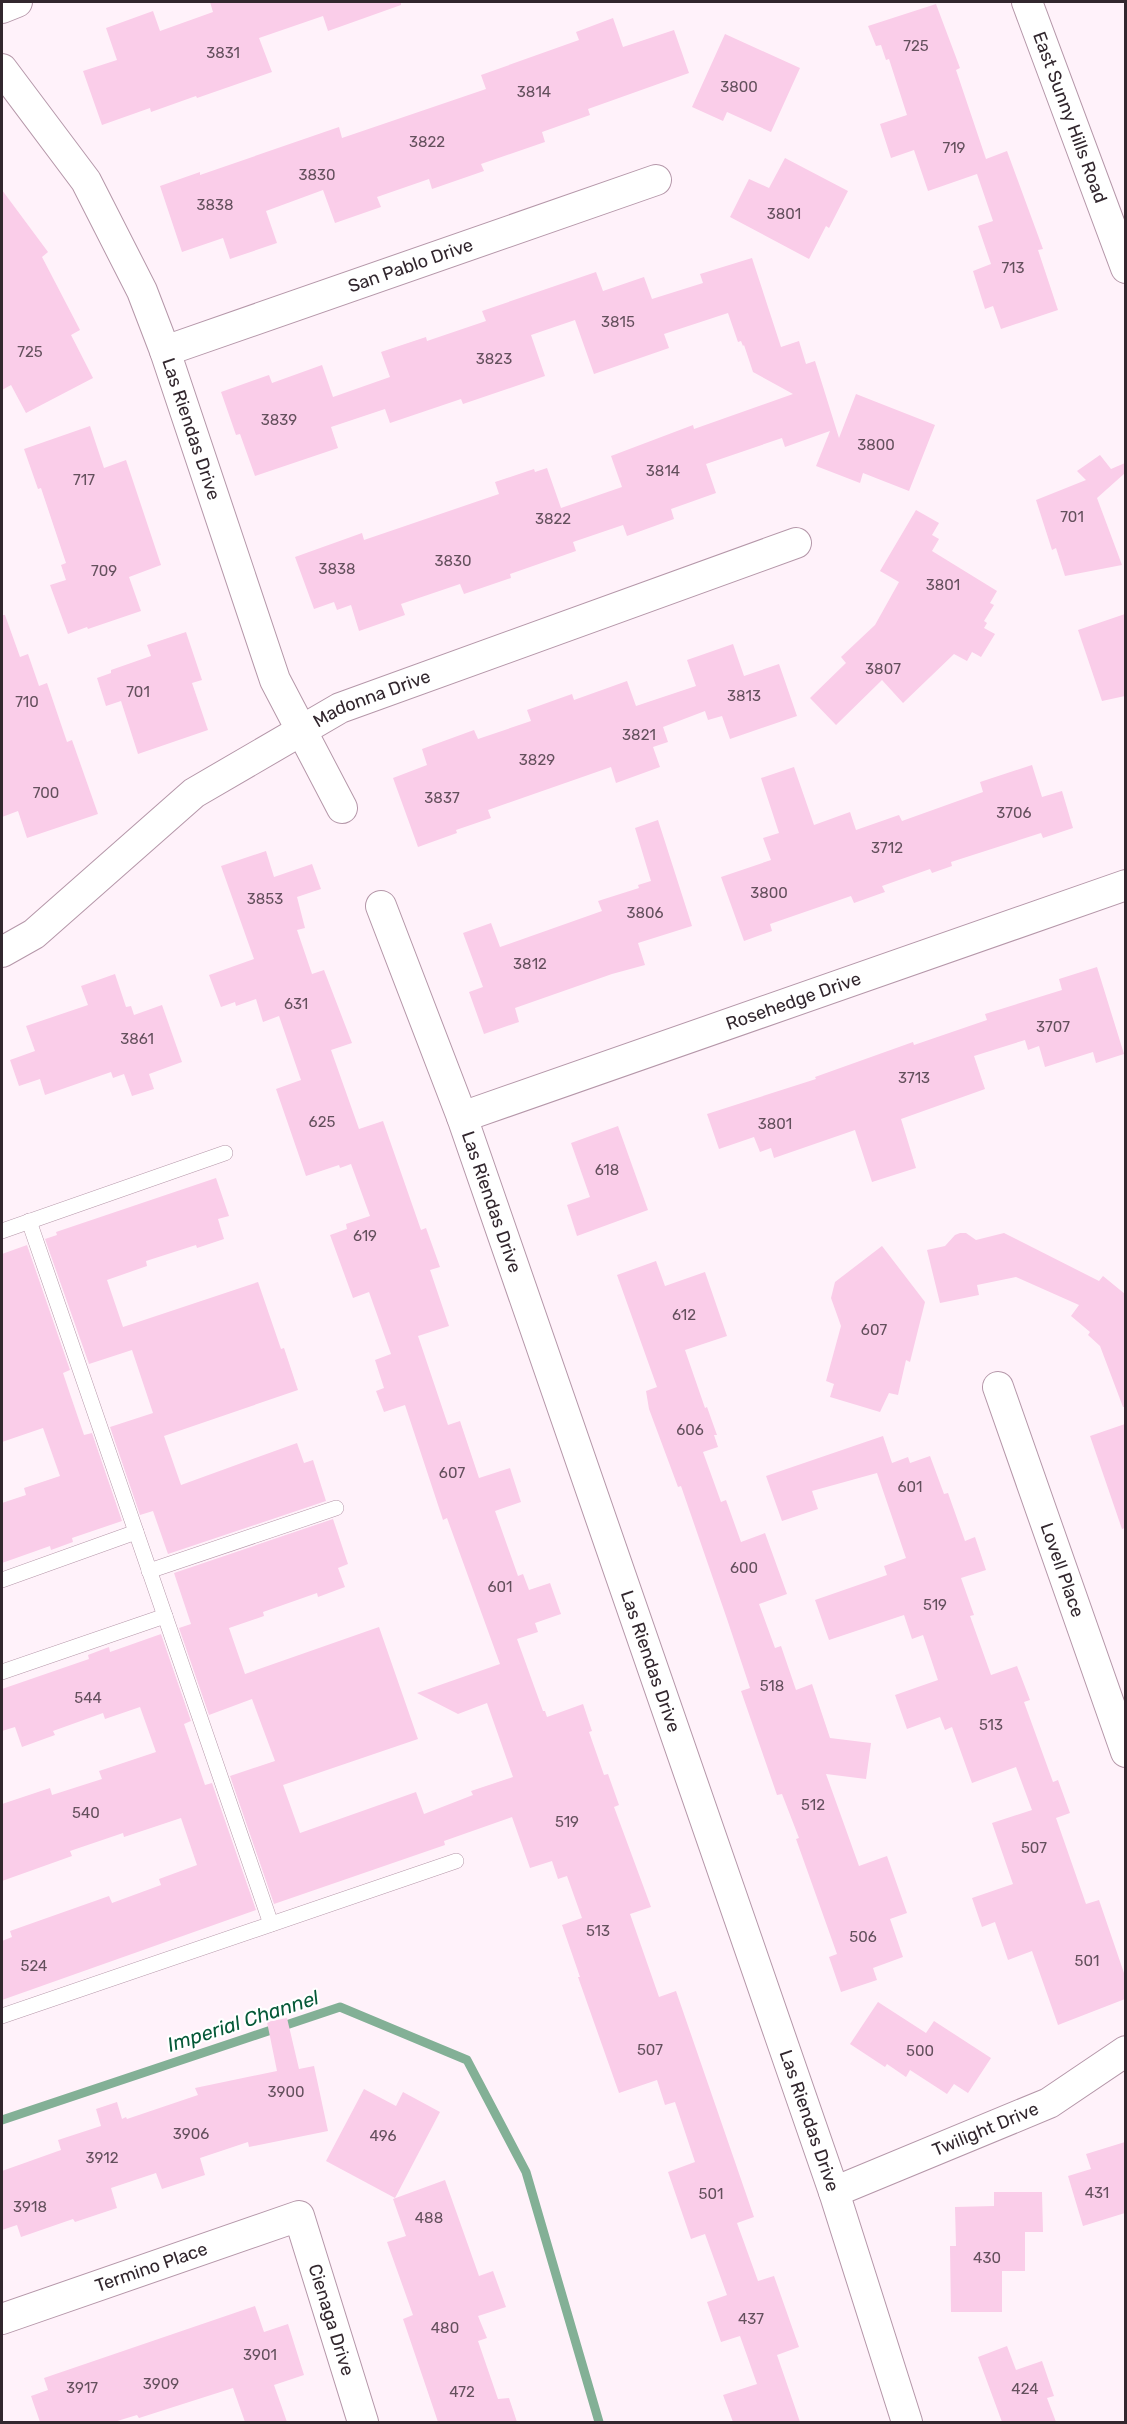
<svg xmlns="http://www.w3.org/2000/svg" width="1127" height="2424" font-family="Rubik,sans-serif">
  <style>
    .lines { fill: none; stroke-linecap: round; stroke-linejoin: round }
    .stream { stroke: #83b096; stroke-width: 9 }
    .building { fill: #facde9 }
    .service-casing { stroke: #b597a9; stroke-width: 16 }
    .minor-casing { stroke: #b597a9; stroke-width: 32 }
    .service { stroke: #fff; stroke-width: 15 }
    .minor { stroke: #fff; stroke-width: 30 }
    .labels { text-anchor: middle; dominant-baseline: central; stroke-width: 4.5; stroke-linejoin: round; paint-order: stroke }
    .number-label { font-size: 15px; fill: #64505d }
    .street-label { font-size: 18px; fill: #32272e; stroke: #fff }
    .water-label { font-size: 20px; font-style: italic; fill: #055938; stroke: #fff }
  </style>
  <rect width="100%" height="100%" fill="#fff2fa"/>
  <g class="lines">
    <polyline class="stream" points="2,2120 340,2007 467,2060 526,2172 599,2422"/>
  </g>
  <g class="building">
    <polygon points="210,2 401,2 401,5 328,31 323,16 259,38 272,72 197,98 196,96 151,112 150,108 102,125 83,71 117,60 106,28 153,11 160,31 213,12"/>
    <polygon points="936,4 960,68 956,70 986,159 1007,151 1043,249 1038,250 1058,310 1001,329 993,306 985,309 973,271 991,264 978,226 993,221 977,174 928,191 914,150 891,158 880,124 907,115 889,59 886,60 881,45 876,46 868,26"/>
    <polygon points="613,18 623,47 674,30 689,73 588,109 590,115 542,132 545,142 481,164 484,171 432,189 429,179 377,197 381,207 335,223 323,190 266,211 277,243 230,259 223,238 182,252 160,186 200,172 200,175 339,127 342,138 486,89 481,75 579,40 576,32"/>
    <polygon points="725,34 800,68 771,132 727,112 723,121 692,107"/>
    <polygon points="785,158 848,191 829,228 826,226 809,259 730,217 749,179 769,188"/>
    <polygon points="2,190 48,252 42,257 80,330 71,335 93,378 26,413 11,385 2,390"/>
    <polygon points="752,258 781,347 799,341 806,364 815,361 839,438 856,394 935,425 909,491 863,473 860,483 816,466 830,431 785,447 782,438 706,464 716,493 671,509 674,519 627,536 623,525 573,542 576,551 510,574 511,578 464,594 460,584 401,604 405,615 359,631 351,605 337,610 334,602 314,609 295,557 362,533 364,540 499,494 495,482 534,469 535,472 547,468 561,508 622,487 611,456 693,425 694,429 793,394 753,372 744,345 743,346 741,341 738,342 728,313 664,334 669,348 594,374 575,320 531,335 545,376 463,404 461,399 390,423 385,409 331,427 338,448 255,476 240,434 236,435 221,392 269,375 272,383 322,365 333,397 390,377 381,352 426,337 427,341 486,321 482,311 596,272 603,291 644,277 652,299 703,283 700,274"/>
    <polygon points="90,426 104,468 126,460 161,565 129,577 141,611 88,629 87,627 68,634 50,585 66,580 61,565 66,563 41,488 38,489 24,449"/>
    <polygon points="1100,455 1111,469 1125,463 1125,473 1097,498 1122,565 1065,576 1056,548 1052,550 1036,500 1086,480 1077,471"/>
    <polygon points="916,510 939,523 932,535 939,539 932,551 997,591 990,603 994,605 984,621 987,623 984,628 995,634 981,657 972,652 967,661 954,654 903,703 882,680 836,725 810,698 846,663 841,657 875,625 899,582 880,571"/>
    <polygon points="1125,614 1125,696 1102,701 1078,630"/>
    <polygon points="2,615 5,615 20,657 28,654 39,686 47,683 67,742 72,740 98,814 27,838 18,811 2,817"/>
    <polygon points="186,632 202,680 192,683 208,730 138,754 121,701 106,706 97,678 111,673 111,670 151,656 147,645"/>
    <polygon points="733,644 744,676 779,664 797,716 730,739 722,716 708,720 705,711 663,727 668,742 653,747 660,767 616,783 611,767 488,810 491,818 456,830 457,833 418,847 393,778 427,765 422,749 474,730 478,739 531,721 527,710 572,694 574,700 627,681 636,706 696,686 687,660"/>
    <polygon points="1032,765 1042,797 1062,791 1073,828 1043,838 1041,833 951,862 952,866 932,873 930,869 882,886 885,892 854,903 851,896 770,924 772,931 744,941 721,877 771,860 763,838 779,833 761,778 794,767 814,825 850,812 856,830 899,815 902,821 955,802 983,792 980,782"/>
    <polygon points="658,820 692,926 638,943 645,965 612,974 515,1008 519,1022 484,1034 469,992 483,987 463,933 491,923 500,947 602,911 598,901 639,888 638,885 651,881 635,828"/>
    <polygon points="266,851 274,877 312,864 321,889 297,897 305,928 297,930 312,974 324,970 352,1043 331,1050 359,1129 383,1121 421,1230 426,1228 440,1267 430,1270 449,1326 418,1336 448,1425 460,1421 479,1478 510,1468 521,1502 495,1511 518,1576 523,1574 529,1590 550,1583 561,1614 535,1623 538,1632 517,1639 543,1711 545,1711 547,1717 583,1704 592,1731 589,1732 604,1775 608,1774 619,1805 614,1807 651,1907 630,1914 659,1997 676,1991 754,2217 737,2223 758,2281 774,2276 799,2347 777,2355 800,2422 733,2422 723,2395 757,2384 740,2336 721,2342 707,2302 727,2295 705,2234 691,2239 668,2172 695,2162 675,2102 665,2105 657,2080 619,2093 578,1977 580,1977 562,1925 582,1918 567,1876 558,1879 552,1861 530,1868 512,1817 444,1841 445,1845 274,1904 230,1776 275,1761 252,1699 209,1715 179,1628 191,1624 174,1573 333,1519 348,1564 338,1568 345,1587 318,1597 317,1593 263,1612 264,1616 229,1628 245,1674 379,1627 418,1739 283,1785 300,1833 416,1792 424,1814 473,1795 471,1791 513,1777 487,1703 458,1714 417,1693 500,1664 447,1518 443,1520 405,1405 384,1412 376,1391 384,1388 375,1360 391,1354 369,1292 353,1298 330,1235 347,1229 346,1224 370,1216 351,1164 340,1168 339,1165 306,1176 276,1089 301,1080 279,1016 263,1022 256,999 236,1006 235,1002 221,1007 209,975 254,959 221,866"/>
    <polygon points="1097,967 1124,1054 1096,1063 1093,1052 1045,1067 1039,1046 1028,1050 1025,1040 974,1056 985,1089 901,1119 916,1168 872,1182 855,1130 774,1158 771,1148 760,1152 754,1137 719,1149 707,1114 816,1079 815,1077 913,1042 914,1045 987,1020 985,1014 1062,990 1059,979"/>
    <polygon points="115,974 126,1007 131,1006 134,1015 162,1005 182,1062 149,1074 154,1089 132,1096 124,1074 113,1078 111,1072 45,1095 40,1079 19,1086 10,1060 35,1051 26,1026 88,1005 81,986"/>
    <polygon points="618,1126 648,1210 577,1236 567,1205 590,1197 571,1143"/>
    <polygon points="216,1178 229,1216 218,1219 224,1239 197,1248 196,1245 146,1261 147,1266 107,1280 123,1327 258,1282 281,1349 284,1348 298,1390 164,1436 181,1485 297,1443 304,1463 313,1460 326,1501 168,1554 153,1511 140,1515 110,1427 153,1413 132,1350 89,1364 45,1239 57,1235 56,1232"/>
    <polygon points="960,1233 966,1233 976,1240 1004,1233 1099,1281 1103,1276 1125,1294 1125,1407 1123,1407 1100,1346 1088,1335 1090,1332 1071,1316 1079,1305 1016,1277 977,1285 979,1295 940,1303 927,1250 945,1246 955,1235"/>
    <polygon points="27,1245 70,1370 63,1373 70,1394 84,1435 92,1433 122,1521 72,1538 73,1542 51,1550 50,1546 2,1563 2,1503 26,1495 24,1488 60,1476 43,1428 2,1442 2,1254"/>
    <polygon points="882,1246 925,1302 910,1362 906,1360 898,1395 889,1393 880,1412 830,1397 834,1384 826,1381 841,1326 831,1298 835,1282"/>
    <polygon points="656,1261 665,1286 705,1272 727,1336 685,1350 705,1408 707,1407 717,1435 714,1435 718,1447 703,1452 721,1502 726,1500 741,1542 765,1533 787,1594 759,1604 775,1648 781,1646 796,1690 812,1684 830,1738 871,1743 866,1779 826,1774 859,1866 887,1856 907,1913 890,1919 903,1957 873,1968 877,1980 841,1992 829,1957 837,1954 796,1839 799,1838 782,1794 777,1795 741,1691 750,1688 727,1619 681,1486 678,1487 649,1409 646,1391 657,1387 617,1275"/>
    <polygon points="1125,1424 1125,1528 1122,1529 1090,1436"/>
    <polygon points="883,1436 892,1463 908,1457 910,1463 930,1456 944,1494 948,1493 965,1541 975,1537 986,1570 961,1578 974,1615 970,1616 991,1675 1017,1666 1030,1700 1024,1702 1053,1782 1058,1780 1070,1813 1056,1818 1086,1904 1099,1900 1125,1976 1125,1999 1058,2025 1032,1951 1008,1960 995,1922 982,1927 972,1898 1013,1884 992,1823 1032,1810 1016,1767 972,1783 952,1727 945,1730 940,1717 907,1729 895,1695 938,1680 923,1635 912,1639 904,1615 829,1640 815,1600 887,1575 884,1566 906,1558 877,1473 812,1491 818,1509 782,1521 766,1476"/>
    <polygon points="161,1634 191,1721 184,1724 205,1785 212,1783 256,1910 2,2000 2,1941 12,1937 10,1931 109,1896 112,1903 161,1885 159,1879 197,1865 181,1818 124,1837 123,1833 70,1851 72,1856 2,1881 2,1804 50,1788 52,1795 102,1779 99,1771 156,1752 140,1707 105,1719 103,1713 53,1731 55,1735 22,1747 15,1727 2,1731 2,1689 89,1659 88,1655 109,1647 110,1652"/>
    <polygon points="878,2002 926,2033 934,2021 991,2058 968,2093 954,2084 947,2094 910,2070 906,2077 887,2064 885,2067 850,2044"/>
    <polygon points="287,2018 299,2069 314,2066 328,2131 249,2147 248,2142 200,2158 205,2175 162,2189 156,2173 111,2188 117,2208 75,2222 73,2219 21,2237 17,2225 2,2230 2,2171 61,2150 58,2140 101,2126 96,2109 117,2102 122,2119 126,2117 127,2119 198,2095 195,2088 277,2071 267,2022"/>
    <polygon points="364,2089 396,2106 403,2092 440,2112 395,2198 326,2161"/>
    <polygon points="1125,2142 1125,2213 1083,2226 1068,2176 1091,2169 1086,2154"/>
    <polygon points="445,2180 479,2276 493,2271 506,2307 478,2316 487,2338 478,2341 498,2399 509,2398 517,2422 438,2422 403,2319 413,2315 387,2242 406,2236 393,2199"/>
    <polygon points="994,2192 1042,2192 1043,2232 1025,2232 1025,2271 1002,2271 1002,2312 951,2312 950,2246 956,2246 955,2207 994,2206"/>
    <polygon points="255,2306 264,2332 288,2324 304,2375 274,2385 287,2422 245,2422 233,2388 139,2418 137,2415 114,2422 40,2422 31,2396 48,2390 44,2378"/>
    <polygon points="1007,2346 1016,2370 1042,2361 1054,2396 1047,2398 1056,2422 1002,2422 978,2357"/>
  </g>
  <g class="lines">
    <g class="service-casing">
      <g id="service">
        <polyline points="29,1221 271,1924"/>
        <polyline points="2,1231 225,1153"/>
        <polyline points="149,1571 336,1508"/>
        <polyline points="2,1580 136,1532"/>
        <polyline points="2,1672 165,1616"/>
        <polyline points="2,2016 456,1861"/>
      </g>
    </g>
    <g class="minor-casing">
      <g id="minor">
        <path id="s1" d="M1027,2L1126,268"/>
        <polyline points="2,8 17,2"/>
        <path id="s2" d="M2,69L86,181L142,291L165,351L275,680L342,808"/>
        <path id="s3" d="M165,351L656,180"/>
        <path id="s4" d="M381,906L462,1117L834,2192L907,2422"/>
        <path id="s5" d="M2,952L34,934L194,793L340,708L796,543"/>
        <path id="s6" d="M462,1117L1126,885"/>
        <path id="s7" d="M998,1387L1126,1752"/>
        <path id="s8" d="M834,2192L1049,2103L1126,2051"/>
        <path id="s9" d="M2,2319L299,2216L363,2422"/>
      </g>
    </g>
    <use href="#service" class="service"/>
    <use href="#minor" class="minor"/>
  </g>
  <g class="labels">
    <g class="number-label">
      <text x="916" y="46">725</text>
      <text x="223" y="53">3831</text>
      <text x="739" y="87">3800</text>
      <text x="534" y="92">3814</text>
      <text x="427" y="142">3822</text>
      <text x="954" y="148">719</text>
      <text x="317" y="175">3830</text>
      <text x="215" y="205">3838</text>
      <text x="784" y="214">3801</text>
      <text x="1013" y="268">713</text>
      <text x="618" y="322">3815</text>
      <text x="30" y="352">725</text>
      <text x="494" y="359">3823</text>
      <text x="279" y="420">3839</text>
      <text x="876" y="445">3800</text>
      <text x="663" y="471">3814</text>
      <text x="84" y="480">717</text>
      <text x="1072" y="517">701</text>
      <text x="553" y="519">3822</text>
      <text x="453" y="561">3830</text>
      <text x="337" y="569">3838</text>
      <text x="104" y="571">709</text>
      <text x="943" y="585">3801</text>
      <text x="883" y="669">3807</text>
      <text x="138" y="692">701</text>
      <text x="744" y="696">3813</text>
      <text x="27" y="702">710</text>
      <text x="639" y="735">3821</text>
      <text x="537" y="760">3829</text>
      <text x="46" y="793">700</text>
      <text x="442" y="798">3837</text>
      <text x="1014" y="813">3706</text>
      <text x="887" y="848">3712</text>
      <text x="769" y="893">3800</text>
      <text x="265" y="899">3853</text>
      <text x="645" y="913">3806</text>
      <text x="530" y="964">3812</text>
      <text x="296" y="1004">631</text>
      <text x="1053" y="1027">3707</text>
      <text x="137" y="1039">3861</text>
      <text x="914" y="1078">3713</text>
      <text x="322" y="1122">625</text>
      <text x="775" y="1124">3801</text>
      <text x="607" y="1170">618</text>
      <text x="365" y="1236">619</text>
      <text x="684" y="1315">612</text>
      <text x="874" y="1330">607</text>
      <text x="690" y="1430">606</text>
      <text x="452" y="1473">607</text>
      <text x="910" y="1487">601</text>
      <text x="744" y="1568">600</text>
      <text x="500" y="1587">601</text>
      <text x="935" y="1605">519</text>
      <text x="772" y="1686">518</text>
      <text x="88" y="1698">544</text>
      <text x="991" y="1725">513</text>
      <text x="813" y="1805">512</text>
      <text x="86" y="1813">540</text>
      <text x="567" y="1822">519</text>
      <text x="1034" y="1848">507</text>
      <text x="598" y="1931">513</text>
      <text x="863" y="1937">506</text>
      <text x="1087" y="1961">501</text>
      <text x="34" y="1966">524</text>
      <text x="650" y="2050">507</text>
      <text x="920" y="2051">500</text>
      <text x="286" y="2092">3900</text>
      <text x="191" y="2134">3906</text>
      <text x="383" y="2136">496</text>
      <text x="102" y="2158">3912</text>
      <text x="1097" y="2193">431</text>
      <text x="711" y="2194">501</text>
      <text x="30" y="2207">3918</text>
      <text x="429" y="2218">488</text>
      <text x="987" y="2258">430</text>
      <text x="751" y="2319">437</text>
      <text x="445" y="2328">480</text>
      <text x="260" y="2355">3901</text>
      <text x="161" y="2384">3909</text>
      <text x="82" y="2388">3917</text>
      <text x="1025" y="2389">424</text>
      <text x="462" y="2392">472</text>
    </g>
    <g class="street-label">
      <text stroke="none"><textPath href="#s1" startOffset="123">East Sunny Hills Road</textPath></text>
      <text stroke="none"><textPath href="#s3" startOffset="260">San Pablo Drive</textPath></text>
      <text stroke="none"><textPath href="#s2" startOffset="410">Las Riendas Drive</textPath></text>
      <text stroke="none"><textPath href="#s5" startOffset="452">Madonna Drive</textPath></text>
      <text stroke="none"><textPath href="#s6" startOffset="351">Rosehedge Drive</textPath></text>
      <text stroke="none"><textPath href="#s4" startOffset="316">Las Riendas Drive</textPath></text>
      <text stroke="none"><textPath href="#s7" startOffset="194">Lovell Place</textPath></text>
      <text stroke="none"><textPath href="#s4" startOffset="802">Las Riendas Drive</textPath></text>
      <text stroke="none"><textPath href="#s4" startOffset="1288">Las Riendas Drive</textPath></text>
      <text stroke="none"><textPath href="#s8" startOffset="164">Twilight Drive</textPath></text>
      <text stroke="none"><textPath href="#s9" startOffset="158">Termino Place</textPath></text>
      <text stroke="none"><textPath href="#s9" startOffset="423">Cienaga Drive</textPath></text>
    </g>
    <g class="water-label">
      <text transform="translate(243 2021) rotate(-18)">Imperial Channel</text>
    </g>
  </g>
  <rect width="1127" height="2424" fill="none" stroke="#32272e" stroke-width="6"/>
</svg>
